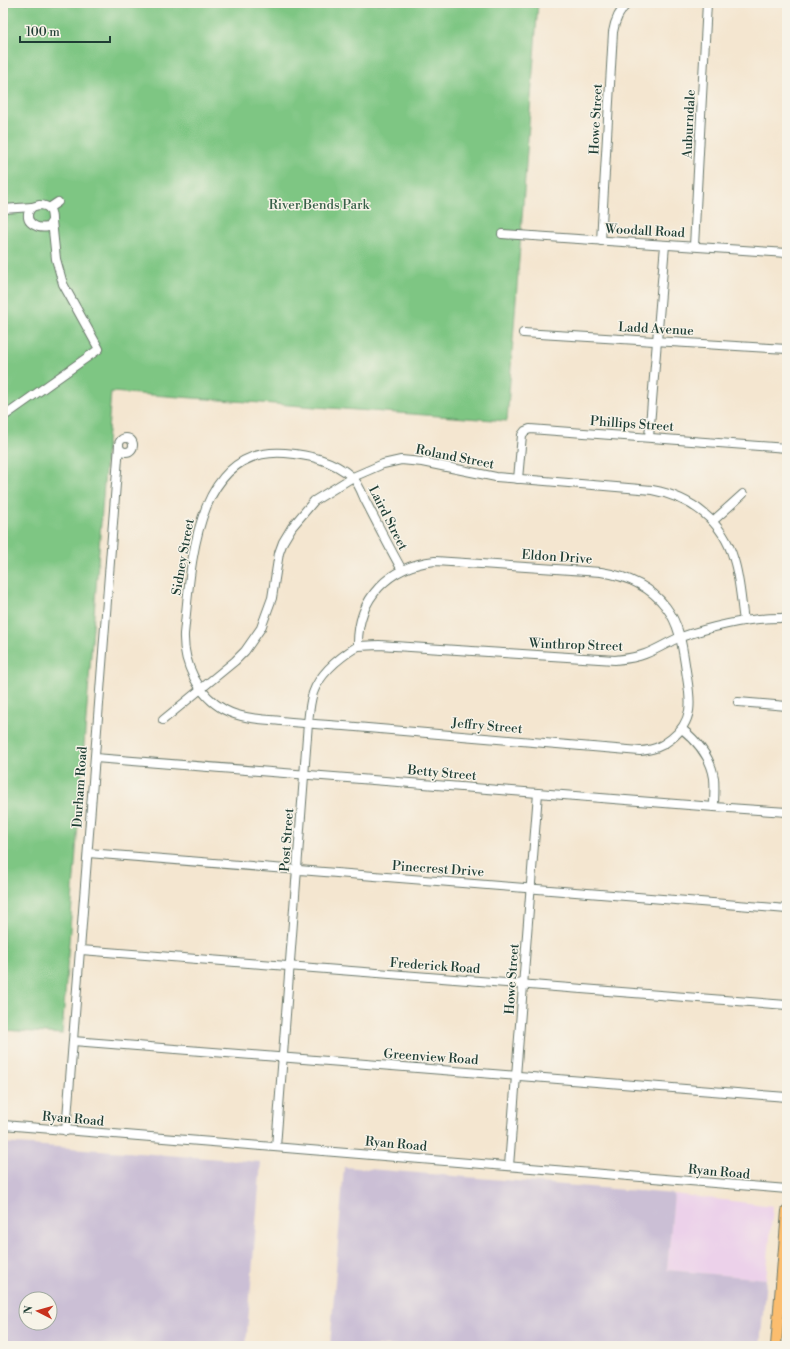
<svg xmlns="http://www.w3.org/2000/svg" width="790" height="1349" font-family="'Libre Bodoni',serif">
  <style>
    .built { fill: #ecd1ea }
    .industrial { fill: #cbbfd5; fill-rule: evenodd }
    .green { fill: #7ec683; stroke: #4e825c }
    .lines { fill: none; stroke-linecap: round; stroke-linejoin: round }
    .minor-casing { stroke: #6a786b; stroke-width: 10 }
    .major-casing { stroke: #6a786b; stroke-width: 12 }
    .minor { stroke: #fff; stroke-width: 8 }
    .major { stroke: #fbbd6e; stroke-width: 10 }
    .labels { text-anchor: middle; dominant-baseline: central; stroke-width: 3; stroke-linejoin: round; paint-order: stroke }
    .street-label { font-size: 13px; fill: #1f3d34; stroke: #f7f3e8 }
    .park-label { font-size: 13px; fill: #375f48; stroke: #f7f3e8 }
  </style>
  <rect width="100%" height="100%" fill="#f7f3e8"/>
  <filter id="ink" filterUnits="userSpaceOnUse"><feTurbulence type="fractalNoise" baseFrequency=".025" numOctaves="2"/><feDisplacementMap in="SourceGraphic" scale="8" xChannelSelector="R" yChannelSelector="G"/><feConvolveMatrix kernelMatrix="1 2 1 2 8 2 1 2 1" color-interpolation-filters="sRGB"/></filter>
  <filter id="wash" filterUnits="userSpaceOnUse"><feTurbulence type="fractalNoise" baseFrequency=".012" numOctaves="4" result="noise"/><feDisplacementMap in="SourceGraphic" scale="16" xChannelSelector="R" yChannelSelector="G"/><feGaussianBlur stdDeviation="0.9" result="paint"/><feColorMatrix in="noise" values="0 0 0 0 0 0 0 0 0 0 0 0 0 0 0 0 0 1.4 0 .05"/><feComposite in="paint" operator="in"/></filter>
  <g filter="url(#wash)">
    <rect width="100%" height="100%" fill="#f4e6d0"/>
    <polygon class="built" points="674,1194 773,1206 766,1279 667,1270"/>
    <g class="industrial">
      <path d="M3,1143L261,1162L246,1346H3ZM26,1299H50V1323H26Z"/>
      <polygon points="344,1167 674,1194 667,1270 766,1279 760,1346 330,1346"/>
    </g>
    <polygon class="green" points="3,3 538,3 507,421 111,392 62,1034 3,1030"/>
  </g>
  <g filter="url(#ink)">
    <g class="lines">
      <g class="minor-casing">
        <g id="minor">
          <path d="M39,205C50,205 52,211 52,221L48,227C34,230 21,219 32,207Z"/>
          <polyline points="49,208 58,202"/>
          <polyline points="3,209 32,207"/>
          <polyline points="502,234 787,253"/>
          <path d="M601,241L613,32C615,20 619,11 628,3"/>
          <polyline points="694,246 707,3"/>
          <polyline points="523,333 787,349"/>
          <polyline points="3,417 99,349 63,284 56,259 52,221"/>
          <polyline points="649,437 665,245"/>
          <circle cx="126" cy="445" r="7"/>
          <polyline points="518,479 522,435 525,431 530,429 787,448"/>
          <polyline points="713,521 743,494"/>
          <path d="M358,646L379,645L615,660C625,659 635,658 645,654C656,650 667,643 678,638C713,626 750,617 787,618"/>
          <polyline points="738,702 787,706"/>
          <path d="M163,720L235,661L245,651L261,628L272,598L279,553L283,542L292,527L314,501L353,477L383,464L401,460L422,462L496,477L652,490C691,497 723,521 734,560C740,579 741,601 744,621"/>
          <path d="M682,729C697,741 711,758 714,778C715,788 714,798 714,807"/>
          <polyline points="95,758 714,807 787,812"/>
          <polyline points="88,853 787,909"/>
          <polyline points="81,950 787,1005"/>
          <polyline points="73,1041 787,1097"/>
          <polyline points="3,1125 787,1189"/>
          <polyline points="66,1131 119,445"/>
          <path d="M276,1147L308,723C309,713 310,702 313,693C320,673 340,657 358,646C357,598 389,566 435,561L601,572C627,576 650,586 666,607C679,624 682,644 685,664C689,694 698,718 671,739C661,747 653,750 640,751C542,742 443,734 344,726C323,725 302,723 281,721C262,719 242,719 225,710C198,696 183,663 184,634C191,570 193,446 285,453C309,455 333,460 352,477C358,482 362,493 365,500C377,523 389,547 402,570"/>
          <polyline points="509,1166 538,793"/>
        </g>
      </g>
      <g class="major-casing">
        <polyline id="major" points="776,1346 787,1211"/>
      </g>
      <use href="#minor" class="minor"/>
      <use href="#major" class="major"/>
    </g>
  </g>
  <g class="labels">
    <g class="street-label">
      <text transform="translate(596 119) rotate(-87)">Howe Street</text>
      <text transform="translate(689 124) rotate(-87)">Auburndale</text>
      <text transform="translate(645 231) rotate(3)">Woodall Road</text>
      <text transform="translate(656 329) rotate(3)">Ladd Avenue</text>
      <text transform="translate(632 424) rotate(4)">Phillips Street</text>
      <text transform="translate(455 457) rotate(11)">Roland Street</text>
      <text transform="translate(388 518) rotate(63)">Laird Street</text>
      <text transform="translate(183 557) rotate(-80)">Sidney Street</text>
      <text transform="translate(557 557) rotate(4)">Eldon Drive</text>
      <text transform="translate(576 645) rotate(2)">Winthrop Street</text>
      <text transform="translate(487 726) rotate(5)">Jeffry Street</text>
      <text transform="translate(442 773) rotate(5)">Betty Street</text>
      <text transform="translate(80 787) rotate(-86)">Durham Road</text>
      <text transform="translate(287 840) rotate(-86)">Post Street</text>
      <text transform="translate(438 869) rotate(4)">Pinecrest Drive</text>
      <text transform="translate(435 966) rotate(4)">Frederick Road</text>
      <text transform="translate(512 979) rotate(-86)">Howe Street</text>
      <text transform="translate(431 1057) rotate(4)">Greenview Road</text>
      <text transform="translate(73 1119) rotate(5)">Ryan Road</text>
      <text transform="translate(396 1144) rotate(5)">Ryan Road</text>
      <text transform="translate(719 1172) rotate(5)">Ryan Road</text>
    </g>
    <g class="park-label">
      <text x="319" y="205">River Bends Park</text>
    </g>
  </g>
  <rect width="790" height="1349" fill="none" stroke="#f7f3e8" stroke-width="16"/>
  <g transform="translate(38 1311) rotate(276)"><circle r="19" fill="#f7f3e8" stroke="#a1aaa0"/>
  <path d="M0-3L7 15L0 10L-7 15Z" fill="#c8321e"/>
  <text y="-6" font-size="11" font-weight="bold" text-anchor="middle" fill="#1f3d34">N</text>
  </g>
  <path d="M20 36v6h90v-6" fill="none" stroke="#1f3d34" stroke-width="2"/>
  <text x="26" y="36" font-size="12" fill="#1f3d34" stroke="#f7f3e8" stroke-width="3" paint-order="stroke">100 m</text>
</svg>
